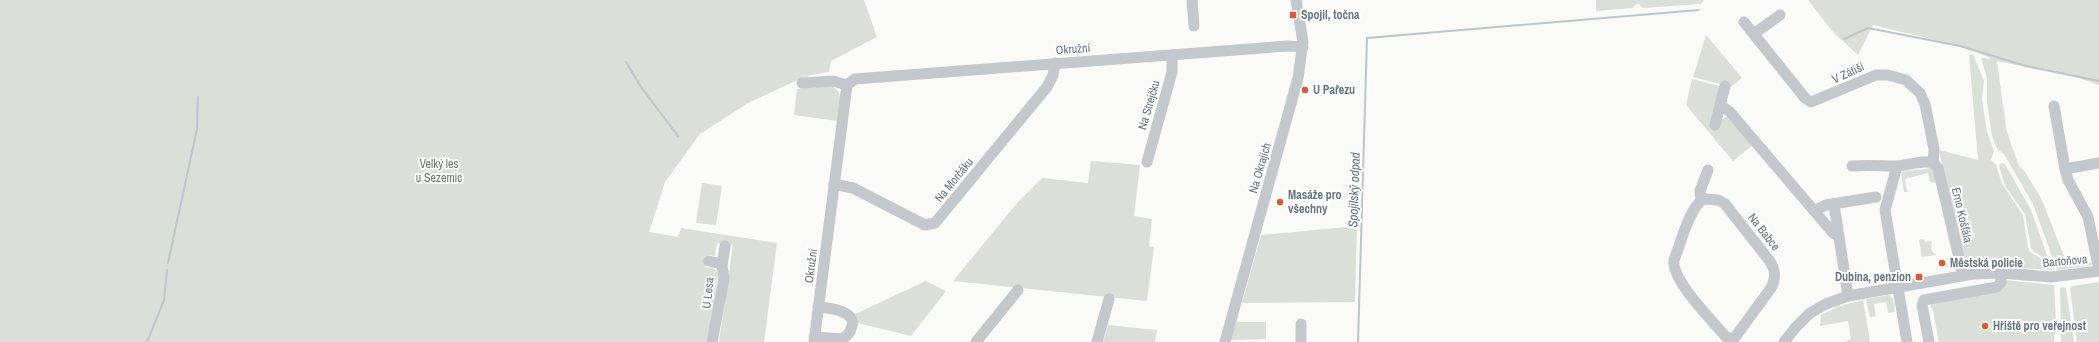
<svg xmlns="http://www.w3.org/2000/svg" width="2099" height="342" font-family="'Archivo Narrow',sans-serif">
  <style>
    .green { fill: #dadfd7 }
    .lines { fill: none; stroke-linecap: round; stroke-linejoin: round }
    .stream { stroke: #bbc7cb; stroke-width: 2 }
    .minor { stroke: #c3c8cc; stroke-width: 11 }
    .poi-dot { fill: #e4572e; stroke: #fff; stroke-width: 1.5 }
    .labels { text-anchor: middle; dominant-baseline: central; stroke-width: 4; stroke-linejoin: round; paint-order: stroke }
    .poi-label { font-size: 12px; font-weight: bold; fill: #657683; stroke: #fff; text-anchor: start }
    .street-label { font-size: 12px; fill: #657683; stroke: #fff }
    .park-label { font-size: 12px; fill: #687a64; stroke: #fff }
    .water-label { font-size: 13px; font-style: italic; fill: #60757c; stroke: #fff }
  </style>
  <rect width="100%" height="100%" fill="#fafaf8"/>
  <g class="green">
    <polygon points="0,0 864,0 877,37 831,61 829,72 806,76 748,103 700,134 665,182 649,232 678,237 681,228 777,243 764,342 719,342 733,245 717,243 715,256 708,255 706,267 715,269 718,274 708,342 0,342"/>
    <polygon points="1596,0 1704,0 1701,4 1643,8 1639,4 1636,4 1633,8 1596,11"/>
    <polygon points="1808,0 2099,0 2099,85 2076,77 1997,61 2006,128 2012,147 2019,166 2025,172 2041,198 2068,266 2093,262 2092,265 2057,270 2033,204 2004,154 1997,149 1992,136 1987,102 1987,78 1981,58 1992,59 1968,48 1873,25 1858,55 1833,32"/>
    <polygon points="1706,35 1742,78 1731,87 1693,77"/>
    <polygon points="1973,54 1984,81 1982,99 1987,132 1994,151 1991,160 1996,165 2002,184 2023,215 2028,248 2031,253 2051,264 2054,270 1997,267 1967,268 1965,265 1939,150 1978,160 1969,55"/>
    <polygon points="1692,79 1720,86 1722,119 1728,116 1753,145 1733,161 1686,105"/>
    <path d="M830,86C846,90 839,109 837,121L794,115L797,89Z"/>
    <polygon points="1091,161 1140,165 1134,216 1152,219 1149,246 1154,247 1147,301 953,281 1017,203 1042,178 1088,183"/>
    <polygon points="2001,163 2005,164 2031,210 2049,261 2034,252 2031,248 2025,214 2005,186 1999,166"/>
    <polygon points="1931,168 1934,170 1938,183 1930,182 1928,173 1905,179 1907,191 1911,192 1904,192 1901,172"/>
    <polygon points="702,183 722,186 716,225 696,223"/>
    <polygon points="1357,226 1355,302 1242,303 1261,235"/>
    <polygon points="1923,239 1925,242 1932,241 1931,250 1936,255 1922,257 1919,240"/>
    <polygon points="2004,280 2054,285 2056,323 2054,342 1939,342 1933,310 1932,310 1930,304"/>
    <polygon points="926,281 946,291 911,336 858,323 855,314"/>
    <polygon points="2099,282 2099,342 2077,342 2070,288 2072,286"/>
    <polygon points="2062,287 2066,288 2074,342 2061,342 2060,288"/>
    <polygon points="1889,295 1893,299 1895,312 1888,313 1886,302 1874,304 1876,316 1870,317 1866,299"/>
    <polygon points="1863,300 1870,342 1844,342 1851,339 1848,321 1820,326 1821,315 1840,306"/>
    <polygon points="1236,322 1266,322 1266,339 1231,340"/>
    <polygon points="1108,325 1157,330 1155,342 1103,342"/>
  </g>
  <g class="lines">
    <g class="stream">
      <polyline points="1844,39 1868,28 1960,46 2026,66 2099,81"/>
      <polyline points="626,62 641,87 678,136"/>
      <polyline points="168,263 197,129 198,97"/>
      <polyline points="147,342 164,300 167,270"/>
      <polyline points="1358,342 1367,38 1699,10"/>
    </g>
    <g class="minor">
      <polyline points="1192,0 1194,26"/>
      <polyline points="1744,22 1805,98 1811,102 1876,75 1888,75 1906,80 1920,93 1925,104 1934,149 1933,163"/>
      <polyline points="1755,33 1780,15"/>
      <polyline points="802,83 833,81 847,85 855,79 1287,46 1303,47"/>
      <polyline points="1720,105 1730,112 1833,233 1839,237"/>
      <polyline points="2054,106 2065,169 2099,163"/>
      <polyline points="1715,125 1725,86"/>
      <polyline points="1147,162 1172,72 1172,55"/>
      <polyline points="1933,163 1938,168 1963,275"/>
      <path d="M1852,166C1867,165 1881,166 1896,166C1908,166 1922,159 1933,163"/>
      <polyline points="1897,166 1885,210 1907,342"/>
      <polyline points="2065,169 2068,180 2088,217 2099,270"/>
      <polyline points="834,184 853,188 925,225 935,223 1047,87 1053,75 1055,63"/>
      <path d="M1705,199L1718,200L1725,204L1769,260C1776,270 1776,278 1771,288L1733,340L1725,336C1712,320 1671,280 1674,260C1680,246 1690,203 1705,199Z"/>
      <polyline points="1701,200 1700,191 1708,170"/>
      <polyline points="1834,204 1848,296"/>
      <polyline points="1814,211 1826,205 1876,197"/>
      <polyline points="709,261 722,264"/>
      <path d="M814,337C823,337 834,340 843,338C847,336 850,333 851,329C859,311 830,308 818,307"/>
      <polyline points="712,342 724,278 722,266 725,246"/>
      <polyline points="814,342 847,85"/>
      <polyline points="976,342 1018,290"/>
      <polyline points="1097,342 1109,299"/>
      <polyline points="1225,342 1298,78 1303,42 1296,0"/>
      <polyline points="1301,342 1301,324"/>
      <polyline points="1784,342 1796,327 1810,313 1826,304 1848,296 1973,274 2001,273 2051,277 2099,271"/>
      <polyline points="1929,342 1922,305 1924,300 1997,287 2001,282 2001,273"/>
    </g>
  </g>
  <g class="poi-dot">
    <rect x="1289" y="11" width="8" height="8" rx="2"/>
    <circle cx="1305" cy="90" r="4"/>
    <circle cx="1280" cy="202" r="4"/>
    <circle cx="1942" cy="263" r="4"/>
    <rect x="1915" y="273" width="8" height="8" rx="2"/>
    <circle cx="1985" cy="326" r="4"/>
  </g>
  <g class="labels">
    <g class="poi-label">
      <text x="1301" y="15">Spojil, točna</text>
      <text x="1313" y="90">U Pařezu</text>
      <text x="1288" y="195">Masáže pro<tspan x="1288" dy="14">všechny</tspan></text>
      <text x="1950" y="263">Městská policie</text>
      <text x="1911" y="277" text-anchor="end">Dubina, penzion</text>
      <text x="1993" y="326">Hřiště pro veřejnost</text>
    </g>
    <g class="street-label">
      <text transform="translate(1073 49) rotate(-4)">Okružní</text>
      <text transform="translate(1848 73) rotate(-24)">V Zátiší</text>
      <text transform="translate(1149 105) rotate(-74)">Na Strejčku</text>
      <text transform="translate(1260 168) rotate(-74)">Na Okrajích</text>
      <text transform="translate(954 180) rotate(-51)">Na Morčáku</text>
      <text transform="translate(1962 215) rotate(77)">Erno Košťála</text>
      <text transform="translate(1764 232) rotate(52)">Na Babce</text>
      <text transform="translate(2065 261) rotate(-5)">Bartoňova</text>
      <text transform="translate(811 266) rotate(-83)">Okružní</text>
      <text transform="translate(708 293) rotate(-84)">U Lesa</text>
    </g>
    <g class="park-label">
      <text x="439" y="164">Velký les<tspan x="439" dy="14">u Sezemic</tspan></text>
    </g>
    <g class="water-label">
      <text transform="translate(1354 190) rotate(-88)">Spojilský odpad</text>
    </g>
  </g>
</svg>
